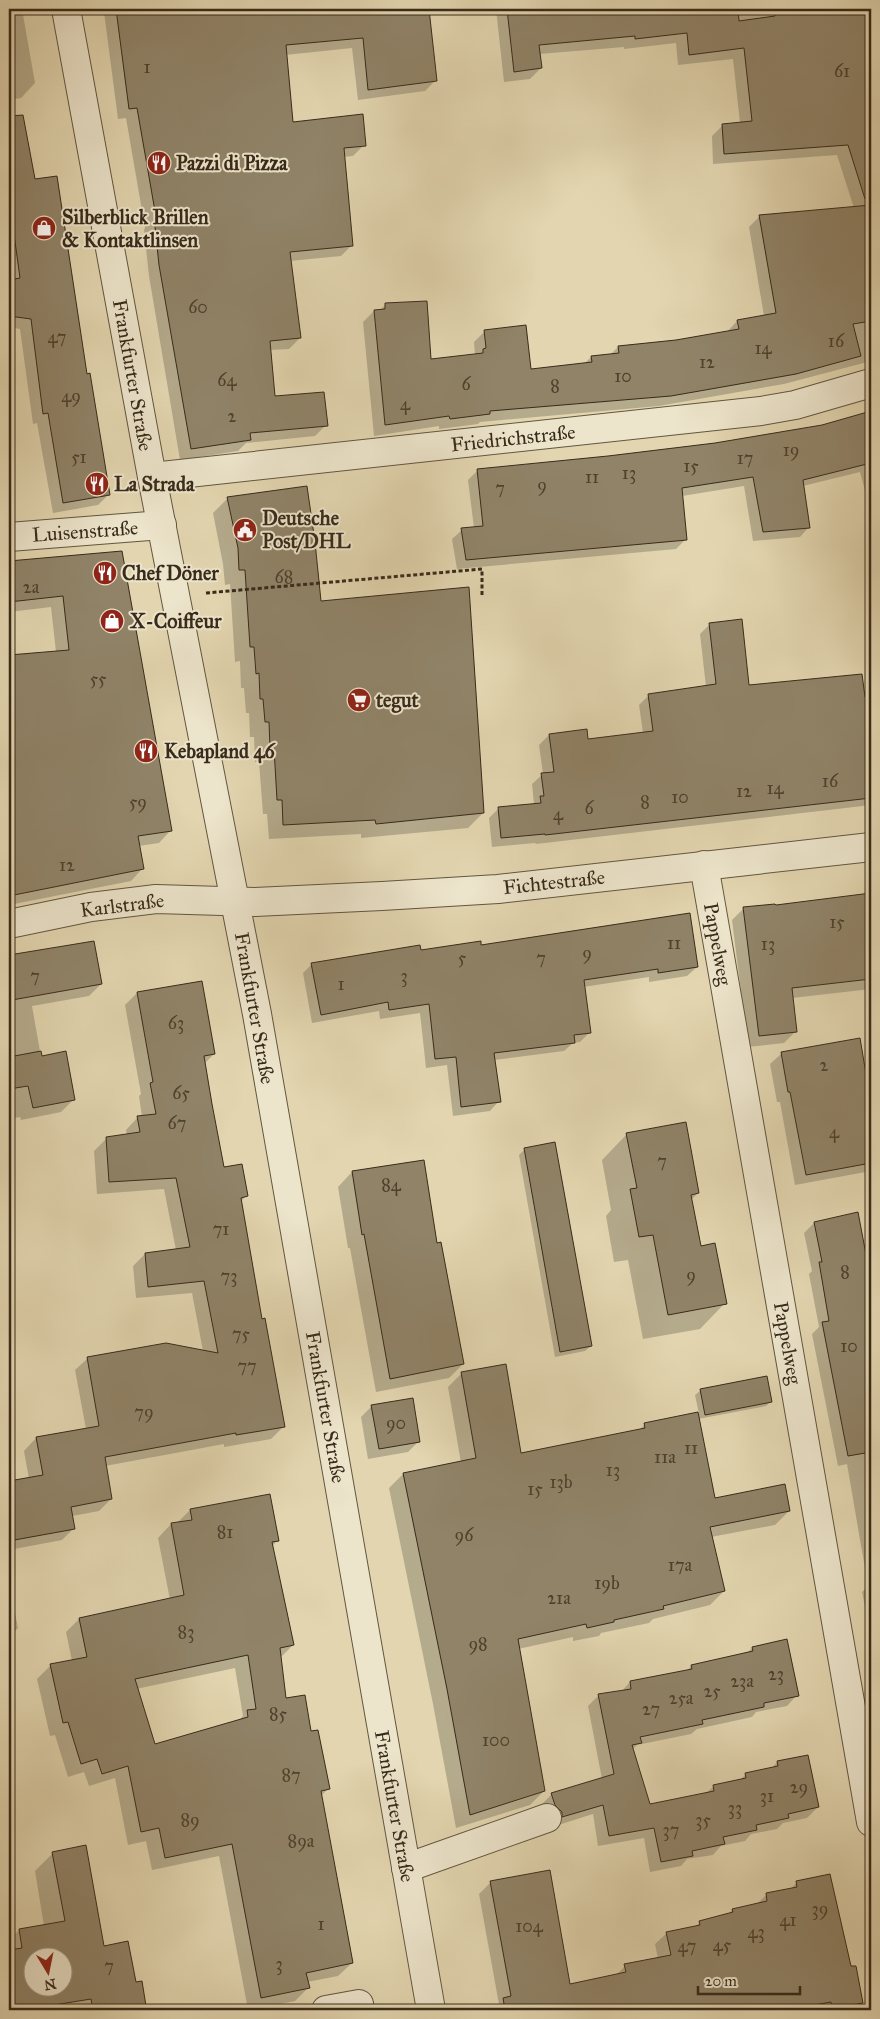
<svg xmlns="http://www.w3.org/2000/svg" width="880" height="2019" font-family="'IM FELL Great Primer',serif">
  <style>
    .shadow { fill: #0003; fill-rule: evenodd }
    .building { fill: #908368; stroke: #382b1b; fill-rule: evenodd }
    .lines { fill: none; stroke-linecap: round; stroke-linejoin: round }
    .minor-casing { stroke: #625640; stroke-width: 30 }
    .path { stroke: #382b1b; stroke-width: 3; stroke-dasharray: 4 2.5; stroke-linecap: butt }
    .minor { stroke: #ece4cb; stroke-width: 28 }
    .labels { text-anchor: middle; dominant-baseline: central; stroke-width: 4; stroke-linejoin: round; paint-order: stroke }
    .number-label { font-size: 18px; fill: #4e412e }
    .poi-label { font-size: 20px; font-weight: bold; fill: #382b1b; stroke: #ece4cb; text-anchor: start }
    .street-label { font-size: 20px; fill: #382b1b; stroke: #ece4cb }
  </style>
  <rect width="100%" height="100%" fill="#e2d5af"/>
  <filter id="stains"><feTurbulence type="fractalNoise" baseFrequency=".004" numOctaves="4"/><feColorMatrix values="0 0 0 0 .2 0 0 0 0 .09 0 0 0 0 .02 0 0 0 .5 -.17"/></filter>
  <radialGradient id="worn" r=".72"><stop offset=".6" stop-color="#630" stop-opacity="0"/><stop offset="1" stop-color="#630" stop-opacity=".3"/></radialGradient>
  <g class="shadow">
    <polygon points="9,9 22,9 35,83 21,98 9,100"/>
    <polygon points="108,9 492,9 428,15 436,80 425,91 358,100 352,48 285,55 292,124 364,145 353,156 343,157 352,245 341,256 290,261 300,338 289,349 270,350 274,398 326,425 315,436 246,443 238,451 180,460 149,276 144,230 145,228 126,118 118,119 104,12"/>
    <polygon points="496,9 869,9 871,16 871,361 784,384 659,406 480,422 478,424 439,429 439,426 374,436 363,322 374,311 379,311 385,305 430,360 475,356 474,342 485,331 530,370 584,364 591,357 610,355 618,347 676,341 726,333 737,321 764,316 749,227 760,216 854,208 837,155 713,164 712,136 723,125 740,123 733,59 678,65 676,43 624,49 624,47 539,54 541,68 530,79 504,82"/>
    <polygon points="26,141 34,181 86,375 109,494 98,505 53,513 37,423 33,424 20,329 9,327 9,144"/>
    <polygon points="871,411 871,513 860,472 803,486 809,527 800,537 753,541 744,486 682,496 686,539 676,549 457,569 452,539 462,530 474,528 468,480 478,470 672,450 822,426"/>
    <polygon points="228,498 320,602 483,813 468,828 361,838 361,834 269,839 267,814 263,814 259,762 255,762 254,737 250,737 249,713 246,713 244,688 241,688 240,661 235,662 230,584 225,585 223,564 213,513"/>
    <polygon points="121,552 171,830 159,843 139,846 143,868 131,881 9,905 9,657 56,652 51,607 9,612 9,562"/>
    <polygon points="710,624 748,686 864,698 871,697 871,805 536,844 535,843 492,847 489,818 499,808 534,804 532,784 543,774 539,745 549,735 586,730 587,740 643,733 639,705 649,695 706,687 700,634"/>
    <polygon points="871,894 871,989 792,998 796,1031 784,1043 748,1047 732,920 744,908 775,907"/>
    <polygon points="480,946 697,967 687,976 649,982 649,977 583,987 590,1032 580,1042 573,1043 564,1051 494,1060 499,1101 490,1111 453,1116 447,1065 426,1068 420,1013 380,1019 379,1011 312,1023 303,973 312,964"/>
    <polygon points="46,949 101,984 89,996 32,1006 41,1057 73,1100 61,1112 21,1120 20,1117 9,1119 9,957"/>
    <polygon points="137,993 214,1054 204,1064 223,1168 247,1195 240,1202 261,1320 283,1427 271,1439 224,1447 224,1444 105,1466 111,1499 99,1511 72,1516 74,1528 62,1540 9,1550 9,1482 29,1479 24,1451 36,1438 86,1429 75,1370 88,1358 203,1351 192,1293 136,1298 133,1266 145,1254 176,1250 164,1189 97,1194 94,1151 106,1139 127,1135 126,1130 138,1117 142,1117 139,1096 141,1094 125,1005"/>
    <polygon points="859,1039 871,1104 871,1171 795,1185 780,1102 777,1102 770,1064 781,1054"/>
    <polygon points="627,1134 698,1193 691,1200 700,1248 725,1303 700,1329 643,1339 628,1260 614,1262 606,1216 611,1210 602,1160"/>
    <polygon points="525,1149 591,1346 585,1351 555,1357 519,1155"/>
    <polygon points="423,1161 436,1244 463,1364 449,1378 376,1392 350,1248 348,1248 338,1187 352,1172"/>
    <polygon points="857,1213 871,1286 871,1637 862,1592 868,1586 847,1464 838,1466 812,1334 819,1327 809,1274 812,1271 804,1233 814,1223"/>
    <polygon points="462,1373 520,1454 639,1431 645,1424 699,1414 695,1395 701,1390 771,1401 766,1406 698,1419 714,1499 789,1511 775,1525 711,1537 724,1591 710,1605 653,1619 649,1623 601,1633 599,1636 573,1641 573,1637 518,1649 544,1791 530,1805 456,1828 433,1704 389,1488 403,1474 461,1463 448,1387"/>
    <polygon points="372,1406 418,1442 408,1452 368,1459 361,1417"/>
    <path d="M190,1510L277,1541L272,1546L293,1645L280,1658L285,1699L310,1733L328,1789L320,1797L352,1963L338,1976L307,1982L308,1988L295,2001L252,2010H248L219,1856L152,1870L146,1841L128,1845L115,1778L89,1786L84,1772L68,1777L55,1735L50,1736L37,1679L50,1666L72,1661L66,1632L79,1619L170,1600L158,1538L171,1524L177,1523ZM235,1668L243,1716L237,1722L154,1746L136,1689Z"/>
    <polygon points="13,1603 18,1628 9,1638 9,1604"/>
    <polygon points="752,1648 797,1695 787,1706 756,1712 752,1717 697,1729 691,1734 637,1745 632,1750 649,1805 705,1794 714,1786 739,1781 746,1774 772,1768 777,1762 818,1807 807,1818 783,1823 777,1829 751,1834 745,1841 721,1846 713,1855 687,1859 681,1866 650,1872 644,1838 598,1846 593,1814 552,1827 544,1816 541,1805 552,1794 602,1779 588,1706 599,1695 621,1692 630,1682 686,1672 691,1666 746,1654"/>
    <path d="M53,1853L102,1948L135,1983L145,2006L140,2010H9V1941L19,1930L44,1926L35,1871ZM32,1956H62V1986H32Z"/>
    <polygon points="491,1882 569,1985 615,1976 625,1966 658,1959 655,1944 667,1933 695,1927 700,1922 728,1915 732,1910 756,1905 766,1895 790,1890 797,1882 850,1968 862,2003 854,2010 500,2010 479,1894"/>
  </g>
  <g class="building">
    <polygon points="116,9 429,9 437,81 368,90 363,38 286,45 293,122 363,114 366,146 344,148 353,246 290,252 301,338 270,341 275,396 324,392 328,426 250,433 251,440 191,449 159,265 154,217 156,217 137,108 129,109"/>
    <polygon points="507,9 738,9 739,21 775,16 773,9 871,9 871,198 865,199 848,145 724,154 722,124 752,121 744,48 689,55 687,33 635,39 635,36 539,45 542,68 514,72"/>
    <polygon points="23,115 35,179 57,176 87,374 90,373 110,495 63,503 48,413 43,414 31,319 9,316 9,280 20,278 9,198 9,116"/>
    <polygon points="871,205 871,321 853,324 861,356 796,374 671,396 490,411 490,414 450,419 449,416 385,425 374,310 385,309 385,303 427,301 431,359 483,353 483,349 486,348 484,330 526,325 531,369 592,362 591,356 619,353 618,346 676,340 739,329 737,320 776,313 759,215"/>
    <polygon points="871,411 871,463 803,480 810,528 763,532 753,477 682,488 687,540 466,560 461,528 483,526 477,469 608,456 715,443 822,425"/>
    <polygon points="307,486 315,542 321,601 469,587 484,813 376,824 375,820 283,825 282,800 277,800 274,748 270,748 269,722 265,722 263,699 260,699 259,673 256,674 254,647 250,647 245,570 239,570 238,548 227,497"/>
    <polygon points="122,551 172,831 138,836 144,869 9,896 9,655 69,650 63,596 9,602 9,561"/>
    <polygon points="742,619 749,685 862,674 865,697 871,696 871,798 545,835 545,834 501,838 498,807 541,803 540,796 544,796 541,773 554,772 549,734 587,729 588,739 653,731 648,694 716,684 709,623"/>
    <polygon points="871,893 871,979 792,988 797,1032 759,1036 743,907 775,904 776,905"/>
    <polygon points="690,913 698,967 658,973 658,969 584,980 591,1033 574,1035 575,1043 494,1053 501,1102 461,1107 456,1057 435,1059 429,1004 389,1010 388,1002 321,1015 311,963 420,945 421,950 481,941 481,945"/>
    <polygon points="94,941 102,984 12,1000 9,984 9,955"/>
    <polygon points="202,981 215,1054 204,1056 212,1104 224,1167 242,1164 248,1196 241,1198 262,1319 265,1318 285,1427 236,1435 236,1433 105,1457 112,1499 71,1507 75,1529 9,1541 9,1481 43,1475 36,1437 99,1426 87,1357 166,1343 218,1353 204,1281 148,1287 145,1253 190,1247 176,1178 109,1182 106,1137 140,1132 137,1116 156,1114 150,1083 153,1082 137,992"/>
    <polygon points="860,1038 871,1104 871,1163 806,1175 790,1092 788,1092 781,1052"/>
    <polygon points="41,1051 42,1056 66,1051 75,1100 33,1108 28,1086 9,1089 9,1057"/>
    <polygon points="686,1122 699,1193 691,1195 701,1246 715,1243 727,1304 668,1315 653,1235 639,1237 630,1189 637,1188 626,1133"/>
    <polygon points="555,1142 592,1346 560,1352 524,1148"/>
    <polygon points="424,1160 437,1243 441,1242 464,1364 390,1379 364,1234 362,1235 352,1171"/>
    <polygon points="858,1212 871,1281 871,1452 848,1456 822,1322 829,1321 819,1262 822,1262 814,1222"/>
    <polygon points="506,1364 521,1453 645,1428 644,1423 698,1412 715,1498 785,1484 790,1511 710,1527 725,1591 663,1606 664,1609 614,1620 614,1622 587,1628 586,1624 518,1639 545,1791 470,1815 447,1689 403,1473 476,1458 461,1372"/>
    <polygon points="767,1376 772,1402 705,1415 700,1389"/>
    <polygon points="413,1398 420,1442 379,1449 371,1405"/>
    <path d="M270,1494L279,1541L272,1542L294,1645L280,1648L286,1698L305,1695L311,1731L318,1730L330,1789L321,1791L353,1963L306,1973L310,1988L261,1998L232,1844L165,1858L159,1828L141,1832L128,1766L102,1774L97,1759L81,1764L68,1722L63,1723L50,1664L87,1657L79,1618L184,1595L171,1523L192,1520L190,1509ZM248,1655L256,1709L247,1710L248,1717L155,1744L135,1679Z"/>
    <polygon points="787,1639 799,1696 764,1703 764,1707 702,1720 703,1724 640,1737 642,1743 632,1745 650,1804 714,1791 713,1785 746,1778 745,1773 778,1766 777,1761 808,1755 819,1807 788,1814 789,1818 756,1825 757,1830 723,1837 725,1844 692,1851 693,1856 661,1862 654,1828 609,1836 603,1805 562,1817 562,1812 555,1805 551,1793 614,1774 598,1694 631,1689 630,1681 692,1669 691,1665 753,1651 752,1647"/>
    <path d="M86,1845L104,1946L128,1941L136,1982L142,1981L146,2006L139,2007L140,2010H93L91,1999L23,2010H9V1950L22,1948L19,1929L65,1921L52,1852ZM32,1956H62V1986H32Z"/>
    <polygon points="550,1870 570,1984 626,1972 624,1964 671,1955 666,1932 700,1925 699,1921 733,1912 732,1909 767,1901 766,1893 797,1887 796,1881 830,1874 851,1966 856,1966 863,2003 832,2009 831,2002 786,2010 505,2010 503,1998 511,1996 490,1881"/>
  </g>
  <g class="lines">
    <g class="minor-casing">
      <g id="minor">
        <polyline points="66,9 152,477 257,1014 431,2010"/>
        <polyline points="152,477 761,411 795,405 871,383"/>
        <polyline points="9,537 162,525"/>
        <polyline points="704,865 871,1822"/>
        <polyline points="9,924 91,907 156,899 255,902 382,896 498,889 871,847"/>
        <polyline points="406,1868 547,1818"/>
        <polyline points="326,2010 359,2004 360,2010"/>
      </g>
    </g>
    <polyline class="path" points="206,593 482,569 482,597"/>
    <use href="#minor" class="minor"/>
  </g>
  <defs>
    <g id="restaurant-disc" transform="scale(1.25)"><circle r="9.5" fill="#8f2418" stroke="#ece4cb"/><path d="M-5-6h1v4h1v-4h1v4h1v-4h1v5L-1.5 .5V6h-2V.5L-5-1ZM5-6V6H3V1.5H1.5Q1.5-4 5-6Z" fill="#fff"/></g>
    <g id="shop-disc" transform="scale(1.25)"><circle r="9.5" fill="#8f2418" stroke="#ece4cb"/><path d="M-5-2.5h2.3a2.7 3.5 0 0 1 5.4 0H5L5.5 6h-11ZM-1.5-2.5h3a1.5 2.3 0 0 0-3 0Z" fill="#fff"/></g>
    <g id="civic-disc" transform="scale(1.25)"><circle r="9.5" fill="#8f2418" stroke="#ece4cb"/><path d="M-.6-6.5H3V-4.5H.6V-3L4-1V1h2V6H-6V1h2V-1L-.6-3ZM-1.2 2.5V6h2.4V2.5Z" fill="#fff"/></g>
    <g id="supermarket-disc" transform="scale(1.25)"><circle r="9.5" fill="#8f2418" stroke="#ece4cb"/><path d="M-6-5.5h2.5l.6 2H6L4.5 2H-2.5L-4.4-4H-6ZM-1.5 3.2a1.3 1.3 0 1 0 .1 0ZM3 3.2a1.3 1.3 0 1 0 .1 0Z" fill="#fff"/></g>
  </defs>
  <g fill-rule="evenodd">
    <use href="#restaurant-disc" x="159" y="163"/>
    <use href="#shop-disc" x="44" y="228"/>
    <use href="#restaurant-disc" x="97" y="484"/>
    <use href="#civic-disc" x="245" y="530"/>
    <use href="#restaurant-disc" x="105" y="573"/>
    <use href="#shop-disc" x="112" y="621"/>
    <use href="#supermarket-disc" x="359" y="700"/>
    <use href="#restaurant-disc" x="146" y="751"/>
  </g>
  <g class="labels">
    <g class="number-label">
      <text x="147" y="67">1</text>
      <text x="842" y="71">61</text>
      <text x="198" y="307">60</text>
      <text x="57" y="337">47</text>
      <text x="836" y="341">16</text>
      <text x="763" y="348">14</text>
      <text x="707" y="362">12</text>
      <text x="623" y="376">10</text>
      <text x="227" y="380">64</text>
      <text x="466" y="384">6</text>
      <text x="555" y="386">8</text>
      <text x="71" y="396">49</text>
      <text x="405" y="404">4</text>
      <text x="232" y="416">2</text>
      <text x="791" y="450">19</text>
      <text x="79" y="457">51</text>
      <text x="745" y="458">17</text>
      <text x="691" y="466">15</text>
      <text x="629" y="473">13</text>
      <text x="592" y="477">11</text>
      <text x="542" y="485">9</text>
      <text x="500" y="488">7</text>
      <text x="284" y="577">68</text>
      <text x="31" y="587">2a</text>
      <text x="98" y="679">55</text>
      <text x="830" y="781">16</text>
      <text x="775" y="788">14</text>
      <text x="744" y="791">12</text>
      <text x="680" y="797">10</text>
      <text x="138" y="802">59</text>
      <text x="645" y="802">8</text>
      <text x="589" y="808">6</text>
      <text x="558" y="814">4</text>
      <text x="67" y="865">12</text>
      <text x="837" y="922">15</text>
      <text x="674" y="943">11</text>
      <text x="768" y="944">13</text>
      <text x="587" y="953">9</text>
      <text x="462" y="958">5</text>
      <text x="541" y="958">7</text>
      <text x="35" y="976">7</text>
      <text x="404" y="976">3</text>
      <text x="341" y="984">1</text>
      <text x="176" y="1023">63</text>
      <text x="824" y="1065">2</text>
      <text x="181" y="1093">65</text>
      <text x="177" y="1123">67</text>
      <text x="834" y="1132">4</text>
      <text x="662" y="1161">7</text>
      <text x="391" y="1185">84</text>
      <text x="221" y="1229">71</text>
      <text x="845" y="1272">8</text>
      <text x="691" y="1275">9</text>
      <text x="229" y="1276">73</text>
      <text x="241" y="1334">75</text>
      <text x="849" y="1346">10</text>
      <text x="247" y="1366">77</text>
      <text x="144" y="1412">79</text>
      <text x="396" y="1423">90</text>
      <text x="691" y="1448">11</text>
      <text x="665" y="1457">11a</text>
      <text x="613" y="1470">13</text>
      <text x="561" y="1482">13b</text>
      <text x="535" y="1489">15</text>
      <text x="225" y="1532">81</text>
      <text x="464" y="1535">96</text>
      <text x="680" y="1565">17a</text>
      <text x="607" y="1583">19b</text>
      <text x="559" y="1598">21a</text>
      <text x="186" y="1632">83</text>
      <text x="478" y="1644">98</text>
      <text x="776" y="1674">23</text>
      <text x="742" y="1681">23a</text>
      <text x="712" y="1691">25</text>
      <text x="681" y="1698">25a</text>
      <text x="651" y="1709">27</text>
      <text x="278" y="1714">85</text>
      <text x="496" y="1740">100</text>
      <text x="291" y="1775">87</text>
      <text x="799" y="1787">29</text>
      <text x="767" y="1796">31</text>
      <text x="735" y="1808">33</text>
      <text x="190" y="1820">89</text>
      <text x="703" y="1820">35</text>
      <text x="671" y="1830">37</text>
      <text x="301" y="1841">89a</text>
      <text x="820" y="1909">39</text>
      <text x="788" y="1920">41</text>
      <text x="321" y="1924">1</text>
      <text x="529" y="1926">104</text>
      <text x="756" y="1932">43</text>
      <text x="722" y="1945">45</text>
      <text x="687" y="1946">47</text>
      <text x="279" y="1964">3</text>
      <text x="109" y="1966">7</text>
    </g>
    <g class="poi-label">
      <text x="176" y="163">Pazzi di Pizza</text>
      <text x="62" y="217">Silberblick Brillen<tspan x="62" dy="23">&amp; Kontaktlinsen</tspan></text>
      <text x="114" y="484">La Strada</text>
      <text x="262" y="518">Deutsche<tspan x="262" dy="23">Post/DHL</tspan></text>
      <text x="122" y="573">Chef Döner</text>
      <text x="130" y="621">X-Coiffeur</text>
      <text x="376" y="700">tegut</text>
      <text x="164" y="751">Kebapland 46</text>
    </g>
    <g class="street-label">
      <text transform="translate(133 375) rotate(80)">Frankfurter Straße</text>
      <text transform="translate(513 438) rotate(-6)">Friedrichstraße</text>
      <text transform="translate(85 531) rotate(-4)">Luisenstraße</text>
      <text transform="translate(554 882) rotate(-6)">Fichtestraße</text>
      <text transform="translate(122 905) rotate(-7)">Karlstraße</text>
      <text transform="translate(718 944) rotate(80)">Pappelweg</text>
      <text transform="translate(255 1008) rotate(80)">Frankfurter Straße</text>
      <text transform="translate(788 1343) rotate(80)">Pappelweg</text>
      <text transform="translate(326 1407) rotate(80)">Frankfurter Straße</text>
      <text transform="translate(395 1806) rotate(80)">Frankfurter Straße</text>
    </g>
  </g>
  <rect width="880" height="2019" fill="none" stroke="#e2d5af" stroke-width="30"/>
  <rect x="10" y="10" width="860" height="1999" fill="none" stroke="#382b1b" stroke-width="2.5"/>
  <rect x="15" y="15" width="850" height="1989" fill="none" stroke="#382b1b"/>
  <g transform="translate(48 1972) rotate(170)"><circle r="24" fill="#ece4cb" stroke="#a49a85"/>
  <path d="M0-4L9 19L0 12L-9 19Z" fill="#8f2418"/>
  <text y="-8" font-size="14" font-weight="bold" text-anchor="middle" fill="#382b1b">N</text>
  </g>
  <path d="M698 1986v8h102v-8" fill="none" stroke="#382b1b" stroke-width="2.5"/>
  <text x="705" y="1986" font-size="15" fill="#382b1b" stroke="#ece4cb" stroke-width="4" paint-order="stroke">20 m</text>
  <rect width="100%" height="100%" filter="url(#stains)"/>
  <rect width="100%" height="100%" fill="url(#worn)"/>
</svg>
